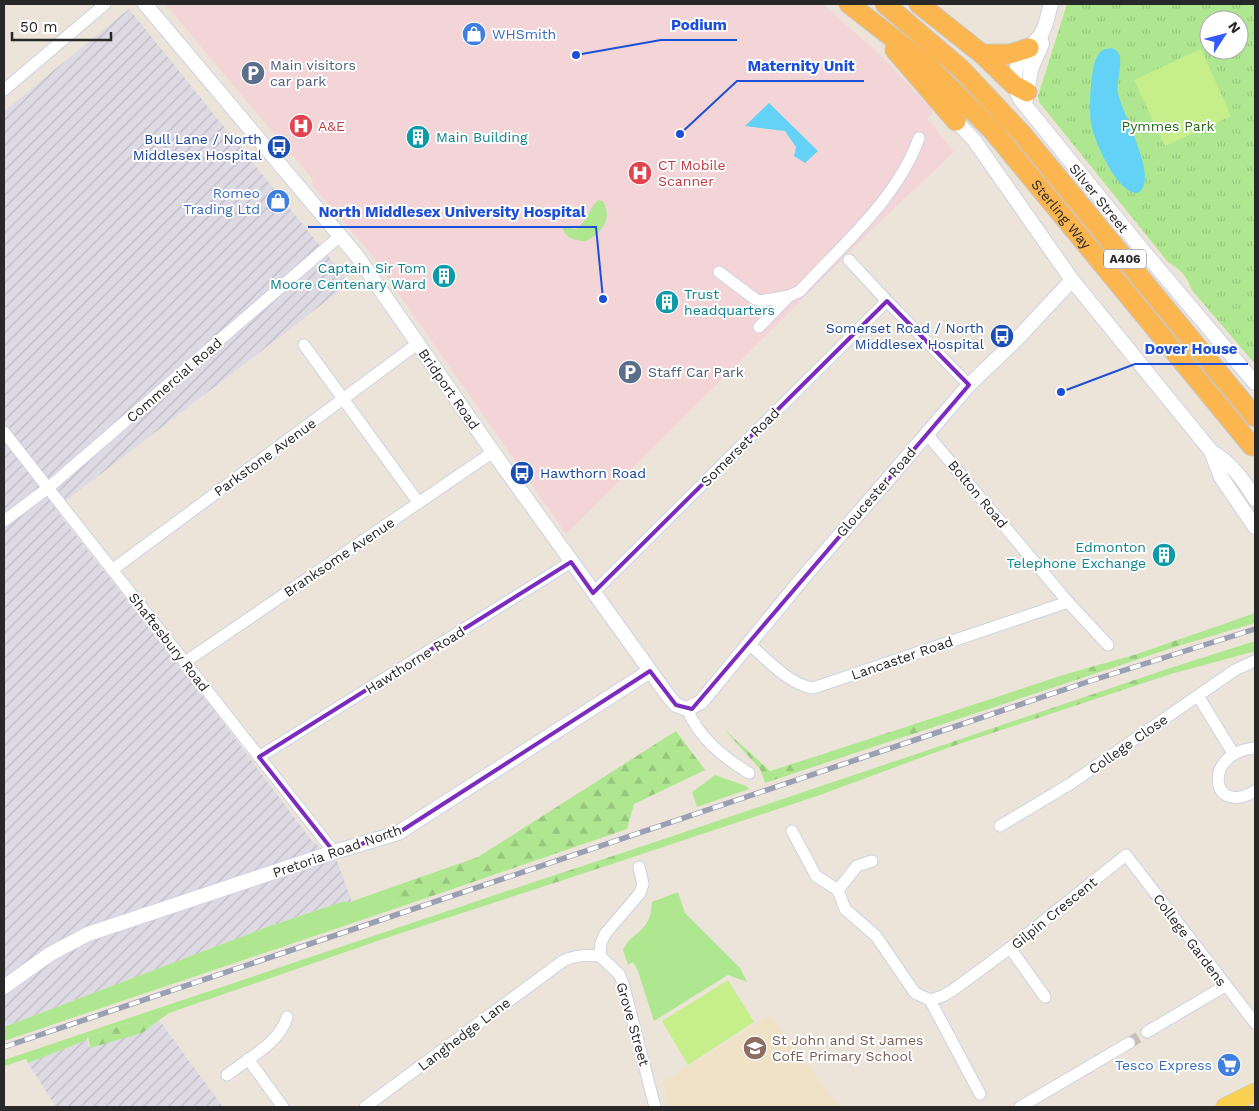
<svg xmlns="http://www.w3.org/2000/svg" width="1259" height="1111" font-family="'Work Sans',sans-serif">
  <style>
    .industrial { fill: url(#industrial-furrows) }
    .education { fill: #efe2c7 }
    .medical { fill: #f4d5d7 }
    .grass { fill: #afe791 }
    .forest { fill: url(#forest-firs) }
    .park { fill: url(#park-tufts); fill-rule: evenodd }
    .pitch { fill: #c6ef8c }
    .water { fill: #64d1f6 }
    .lines { fill: none; stroke-linecap: round; stroke-linejoin: round }
    .minor-tunnel { stroke: #c5beb6; stroke-width: 11; stroke-dasharray: 11 5.5; stroke-linecap: butt }
    .minor-casing { stroke: #ced2e3; stroke-width: 13 }
    .tertiary-casing { stroke: #ced2e3; stroke-width: 16 }
    .primary-casing { stroke: #c7c7c7; stroke-width: 19 }
    .trunk-casing { stroke: #c7c7c7; stroke-width: 21 }
    .minor { stroke: #fff; stroke-width: 11 }
    .tertiary { stroke: #fff; stroke-width: 14 }
    .primary { stroke: #fad050; stroke-width: 18 }
    .trunk { stroke: #fcb650; stroke-width: 19 }
    .rail-casing { stroke: #9b9fb4; stroke-width: 5.5 }
    .rail { stroke: #fff; stroke-width: 4; stroke-dasharray: 11; stroke-linecap: butt }
    .marked { fill: none; stroke: #7b2cbf; stroke-width: 4; stroke-linejoin: round }
    .labels { text-anchor: middle; dominant-baseline: central; stroke-width: 4; stroke-linejoin: round; paint-order: stroke }
    .shield { fill: #fff; stroke: #686868; stroke-width: 1 }
    .shield-label { font-size: 12px; font-weight: bold; fill: #282828 }
    .shop-label { font-size: 14px; fill: #366cbe; stroke: #fff; text-anchor: end }
    .service-label { font-size: 14px; fill: #4e5e75; stroke: #fff; text-anchor: start }
    .health-label { font-size: 14px; fill: #be3a42; stroke: #fff; text-anchor: start }
    .park-label { font-size: 14px; fill: #276915; stroke: #fff }
    .culture-label { font-size: 14px; fill: #0d838f; stroke: #fff; text-anchor: start }
    .transit-label { font-size: 14px; fill: #164399; stroke: #fff; text-anchor: end }
    .street-label { font-size: 14px; fill: #282828; stroke: #fff }
    .education-label { font-size: 14px; fill: #785e54; stroke: #fff; text-anchor: start }
    .leader { fill: none; stroke: #1d4ed8; stroke-width: 2 }
    .callout-dot { fill: #1d4ed8; stroke: #fff; stroke-width: 2 }
    .callout-label { font-size: 15px; text-anchor: middle; font-weight: bold; fill: #1d4ed8; stroke: #fff; stroke-width: 4; stroke-linejoin: round; paint-order: stroke }
  </style>
  <defs>
    <pattern id="industrial-furrows" width="10" height="10" patternUnits="userSpaceOnUse" patternTransform="scale(1.25)"><rect width="10" height="10" fill="#dddae4"/><path d="M-1 1l2-2M0 10L10 0M9 11l2-2" fill="none" stroke="#bebbc4"/></pattern>
    <pattern id="forest-firs" width="22" height="20" patternUnits="userSpaceOnUse" patternTransform="scale(1.25)"><rect width="22" height="20" fill="#afe791"/><path d="M5 1l3.5 6h-7zM16 11l3.5 6h-7z" fill="#97c67d"/></pattern>
    <pattern id="park-tufts" width="24" height="20" patternUnits="userSpaceOnUse" patternTransform="scale(1.25)"><rect width="24" height="20" fill="#afe791"/><path d="M3 7l-1-3M5 7V3M7 7l1-3M15 17l-1-3M17 17v-4M19 17l1-3" fill="none" stroke="#97c67d"/></pattern>
  </defs>
  <rect width="100%" height="100%" fill="#ece4d9"/>
  <g class="industrial">
    <polygon points="129,9 350,283 55,509 213,709 311,840 337,861 352,902 346,903 345,901 267,927 4,1027 4,111"/>
    <polygon points="159,1020 223,1107 56,1107 28,1063 87,1040 90,1048 142,1033"/>
  </g>
  <polygon class="education" points="770,1015 839,1107 669,1107 663,1082"/>
  <polygon class="medical" points="165,4 823,4 880,55 930,107 933,114 927,118 954,152 884,218 566,534 371,254 312,185 313,180"/>
  <g class="grass">
    <path d="M598,200L603,201C613,219 602,233 586,241C575,241 566,239 562,227L576,229C590,218 587,211 598,200Z"/>
    <polygon points="1224,624 1228,631 1182,645 1183,638"/>
    <polygon points="1255,641 1255,653 1252,652 1171,674 1167,669"/>
    <polygon points="1066,674 1073,681 925,730 924,721"/>
    <polygon points="878,736 885,743 816,766 817,756"/>
    <polygon points="949,743 947,748 820,795 636,856 631,850"/>
    <polygon points="715,775 746,786 749,789 697,807 692,792"/>
    <polygon points="546,878 545,886 392,936 169,1013 150,1027 142,1019 88,1036 87,1040 28,1063 26,1059 4,1066 4,1060"/>
    <polygon points="381,891 400,907 4,1041 4,1027 267,927 345,901 347,903"/>
    <path d="M678,892L685,913L740,968L747,982L728,975L654,1021L638,971L633,962L628,965L623,950C633,929 650,935 652,902Z"/>
  </g>
  <g class="forest">
    <polygon points="1255,613 1255,623 1228,631 1224,624"/>
    <polygon points="1183,638 1181,645 1073,681 1066,674 1134,655"/>
    <polygon points="1167,669 1171,674 947,748 949,743"/>
    <polygon points="924,721 925,730 885,743 878,736"/>
    <polygon points="724,729 770,771 817,756 816,766 765,783 760,769"/>
    <polygon points="676,731 705,770 634,804 627,829 400,907 381,891 478,857"/>
    <polygon points="631,850 636,856 545,886 546,878"/>
    <polygon points="142,1019 150,1027 142,1033 90,1048 88,1036"/>
  </g>
  <path class="park" d="M1067,4H1255V364L1191,289C1188,277 1179,268 1168,262L1039,102L1038,96ZM1209,20H1239V50H1209Z"/>
  <g class="pitch">
    <polygon points="1201,49 1231,116 1165,146 1134,80"/>
    <polygon points="728,980 754,1022 688,1065 662,1021"/>
  </g>
  <g class="water">
    <path d="M1111,48L1116,50L1119,54C1123,67 1116,80 1118,93C1121,112 1162,183 1137,193C1117,193 1094,141 1091,123C1089,109 1090,67 1098,55C1101,50 1105,49 1111,48Z"/>
    <polygon points="769,103 818,151 805,163 794,156 796,147 785,131 745,126"/>
  </g>
  <g class="lines">
    <polyline class="minor-tunnel" points="1129,1043 1147,1032"/>
    <g class="minor-casing">
      <g id="minor">
        <polyline points="4,90 105,4"/>
        <polyline points="849,260 887,301"/>
        <polyline points="719,272 755,299 760,301 789,296"/>
        <path d="M759,327L789,296L800,291C843,244 897,199 919,138"/>
        <polyline points="304,345 418,502"/>
        <polyline points="4,432 334,852"/>
        <polyline points="926,433 1068,602 1108,645"/>
        <polyline points="4,521 48,488 340,236"/>
        <polyline points="112,570 417,344"/>
        <polyline points="593,593 887,301 969,385"/>
        <path d="M748,643C766,658 789,685 813,688L1068,602"/>
        <polyline points="185,662 493,452"/>
        <polyline points="1198,696 1233,753"/>
        <path d="M687,709C699,738 723,757 749,773"/>
        <path d="M1255,748C1202,752 1210,818 1255,791"/>
        <polyline points="259,757 571,562"/>
        <polyline points="1000,826 1070,784 1235,670 1255,661"/>
        <polyline points="792,831 816,876 838,890"/>
        <polyline points="838,890 845,909 876,936 915,993 930,1000 943,996 953,990 1010,948 1126,855 1255,1023"/>
        <polyline points="838,890 857,866 872,861"/>
        <polyline points="1010,948 1045,997"/>
        <polyline points="600,956 601,943 605,934 640,893 643,884 639,867"/>
        <polyline points="930,1000 980,1094"/>
        <polyline points="1147,1032 1225,986"/>
        <polyline points="248,1059 283,1107"/>
        <path d="M227,1075C247,1059 280,1043 287,1017"/>
        <path d="M365,1107L563,961C575,955 586,955 600,956L619,974L623,983L655,1107"/>
        <polyline points="1020,1107 1129,1043"/>
      </g>
    </g>
    <g class="tertiary-casing">
      <g id="tertiary">
        <polyline points="145,4 357,256 493,452 669,697 676,705 687,709 701,702 802,579 969,385 1017,339 1072,280"/>
        <path d="M1051,4C1048,13 1046,30 1039,37C1021,56 1006,73 1020,99L1140,247L1255,383"/>
        <polyline points="1026,99 1031,69 1042,44 1040,37"/>
        <path d="M956,121L974,140L1072,280L1211,451C1231,463 1243,479 1255,499"/>
        <polyline points="1211,451 1221,477 1255,527"/>
        <polyline points="4,987 50,954 88,934 334,852 398,833 650,671"/>
      </g>
    </g>
    <g class="primary-casing">
      <polyline id="primary" points="1225,1107 1255,1092"/>
    </g>
    <g class="trunk-casing">
      <g id="trunk">
        <path id="s1" d="M849,4L924,62L993,131L1252,446"/>
        <polyline points="885,4 961,69 1022,134 1255,417"/>
        <polyline points="919,4 982,54 1014,85 1027,92"/>
        <polyline points="895,50 956,121"/>
        <polyline points="982,54 1010,54 1029,48"/>
      </g>
    </g>
    <use href="#minor" class="minor"/>
    <use href="#tertiary" class="tertiary"/>
    <use href="#primary" class="primary"/>
    <use href="#trunk" class="trunk"/>
    <g class="rail-casing">
      <polyline id="rail" points="4,1047 1090,681 1255,629"/>
    </g>
    <use href="#rail" class="rail"/>
  </g>
  <path class="marked" d="M887,301L969,385L692,709L676,705L650,671L398,833L334,852L259,757L571,562L593,593Z"/>
  <defs>
    <g id="shop-disc" transform="scale(1.25)"><circle r="9.5" fill="#3f7fe0" stroke="#fff"/><path d="M-5-2.5h2.3a2.7 3.5 0 0 1 5.4 0H5L5.5 6h-11ZM-1.5-2.5h3a1.5 2.3 0 0 0-3 0Z" fill="#fff"/></g>
    <g id="parking-disc" transform="scale(1.25)"><circle r="9.5" fill="#5c6f8a" stroke="#fff"/><path d="M-3.5-5.5H1a3.5 3.5 0 0 1 0 7H-1V5.5H-3.5ZM-1-3.4V-.6H.8a1.4 1.4 0 0 0 0-2.8Z" fill="#fff"/></g>
    <g id="hospital-disc" transform="scale(1.25)"><circle r="9.5" fill="#e0444e" stroke="#fff"/><path d="M-5-5h3v3.5h4V-5h3V5h-3V1.5h-4V5h-3Z" fill="#fff"/></g>
    <g id="building-disc" transform="scale(1.25)"><circle r="9.5" fill="#0f9aa8" stroke="#fff"/><path d="M-4-6H4V6H1V3H-1V6H-4ZM-2.5-4.3h1.7v1.8h-1.7ZM.8-4.3h1.7v1.8H.8ZM-2.5-1h1.7V.8h-1.7ZM.8-1h1.7V.8H.8Z" fill="#fff"/></g>
    <g id="bus-disc" transform="scale(1.25)"><circle r="9.5" fill="#1a4fb4" stroke="#fff"/><path d="M-5-6H5V4H4V6H2V4H-2V6H-4V4H-5ZM-3.5-4V0h7V-4ZM-3.5 1.2v1.5H-2V1.2ZM2 1.2v1.5H3.5V1.2Z" fill="#fff"/></g>
    <g id="school-disc" transform="scale(1.25)"><circle r="9.5" fill="#8d6e63" stroke="#fff"/><path d="M0-5L7-2L0 1L-7-2ZM-4 1L0 2.5L4 1V4Q0 6-4 4Z" fill="#fff"/></g>
    <g id="supermarket-disc" transform="scale(1.25)"><circle r="9.5" fill="#3f7fe0" stroke="#fff"/><path d="M-6-5.5h2.5l.6 2H6L4.5 2H-2.5L-4.4-4H-6ZM-1.5 3.2a1.3 1.3 0 1 0 .1 0ZM3 3.2a1.3 1.3 0 1 0 .1 0Z" fill="#fff"/></g>
  </defs>
  <g fill-rule="evenodd">
    <use href="#shop-disc" x="474" y="34"/>
    <use href="#parking-disc" x="253" y="73"/>
    <use href="#hospital-disc" x="301" y="126"/>
    <use href="#building-disc" x="418" y="137"/>
    <use href="#bus-disc" x="279" y="147"/>
    <use href="#hospital-disc" x="640" y="173"/>
    <use href="#shop-disc" x="278" y="201"/>
    <use href="#building-disc" x="444" y="276"/>
    <use href="#building-disc" x="667" y="302"/>
    <use href="#bus-disc" x="1002" y="336"/>
    <use href="#parking-disc" x="630" y="372"/>
    <use href="#bus-disc" x="522" y="473"/>
    <use href="#building-disc" x="1164" y="555"/>
    <use href="#school-disc" x="755" y="1048"/>
    <use href="#supermarket-disc" x="1229" y="1065"/>
  </g>
  <g class="labels">
    <rect class="shield" x="1104" y="249.5" width="42" height="19" rx="4"/>
    <g class="shield-label">
      <text x="1125" y="259">A406</text>
    </g>
    <g class="shop-label">
      <text x="492" y="34" text-anchor="start">WHSmith</text>
      <text x="260" y="193">Romeo<tspan x="260" dy="16">Trading Ltd</tspan></text>
      <text x="1212" y="1065">Tesco Express</text>
    </g>
    <g class="service-label">
      <text x="270" y="65">Main visitors<tspan x="270" dy="16">car park</tspan></text>
      <text x="648" y="372">Staff Car Park</text>
    </g>
    <g class="health-label">
      <text x="318" y="126">A&amp;E</text>
      <text x="658" y="165">CT Mobile<tspan x="658" dy="16">Scanner</tspan></text>
    </g>
    <g class="park-label">
      <text x="1168" y="126">Pymmes Park</text>
    </g>
    <g class="culture-label">
      <text x="436" y="137">Main Building</text>
      <text x="426" y="268" text-anchor="end">Captain Sir Tom<tspan x="426" dy="16">Moore Centenary Ward</tspan></text>
      <text x="684" y="294">Trust<tspan x="684" dy="16">headquarters</tspan></text>
      <text x="1146" y="547" text-anchor="end">Edmonton<tspan x="1146" dy="16">Telephone Exchange</tspan></text>
    </g>
    <g class="transit-label">
      <text x="262" y="139">Bull Lane / North<tspan x="262" dy="16">Middlesex Hospital</tspan></text>
      <text x="984" y="328">Somerset Road / North<tspan x="984" dy="16">Middlesex Hospital</tspan></text>
      <text x="540" y="473" text-anchor="start">Hawthorn Road</text>
    </g>
    <g class="street-label">
      <text transform="translate(1099 198) rotate(51)">Silver Street</text>
      <text stroke="none"><textPath href="#s1" startOffset="300">Sterling Way</textPath></text>
      <text transform="translate(174 380) rotate(-41)">Commercial Road</text>
      <text transform="translate(449 389) rotate(55)">Bridport Road</text>
      <text transform="translate(740 447) rotate(-45)">Somerset Road</text>
      <text transform="translate(265 457) rotate(-36)">Parkstone Avenue</text>
      <text transform="translate(876 492) rotate(-49)">Gloucester Road</text>
      <text transform="translate(978 494) rotate(50)">Bolton Road</text>
      <text transform="translate(339 557) rotate(-34)">Branksome Avenue</text>
      <text transform="translate(169 642) rotate(52)">Shaftesbury Road</text>
      <text transform="translate(902 658) rotate(-19)">Lancaster Road</text>
      <text transform="translate(415 660) rotate(-32)">Hawthorne Road</text>
      <text transform="translate(1128 744) rotate(-35)">College Close</text>
      <text transform="translate(337 851) rotate(-19)">Pretoria Road North</text>
      <text transform="translate(1054 913) rotate(-39)">Gilpin Crescent</text>
      <text transform="translate(1190 940) rotate(53)">College Gardens</text>
      <text transform="translate(633 1024) rotate(74)">Grove Street</text>
      <text transform="translate(464 1034) rotate(-37)">Langhedge Lane</text>
    </g>
    <g class="education-label">
      <text x="772" y="1040">St John and St James<tspan x="772" dy="16">CofE Primary School</tspan></text>
    </g>
  </g>
  <path class="leader" d="M576 55L661 40H737M680 134L737 81H864M603 299L596 227H308M1061 392L1135 364H1248"/>
  <g class="callout-dot">
    <circle cx="576" cy="55" r="5"/>
    <circle cx="680" cy="134" r="5"/>
    <circle cx="603" cy="299" r="5"/>
    <circle cx="1061" cy="392" r="5"/>
  </g>
  <g class="callout-label">
    <text x="699" y="30">Podium</text>
    <text x="801" y="71">Maternity Unit</text>
    <text x="452" y="217">North Middlesex University Hospital</text>
    <text x="1191" y="354">Dover House</text>
  </g>
  <rect width="1259" height="1111" fill="none" stroke="#282828" stroke-width="10"/>
  <g transform="translate(1224 35) rotate(54)"><circle r="24" fill="#ffffff" stroke="#a9a9a9"/>
  <path d="M0-4L9 19L0 12L-9 19Z" fill="#335bff"/>
  <text y="-8" font-size="14" font-weight="bold" text-anchor="middle" fill="#282828">N</text>
  </g>
  <path d="M12 32v8h99v-8" fill="none" stroke="#282828" stroke-width="2.5"/>
  <text x="20" y="32" font-size="15" fill="#282828" stroke="#ffffff" stroke-width="4" paint-order="stroke">50 m</text>
</svg>
